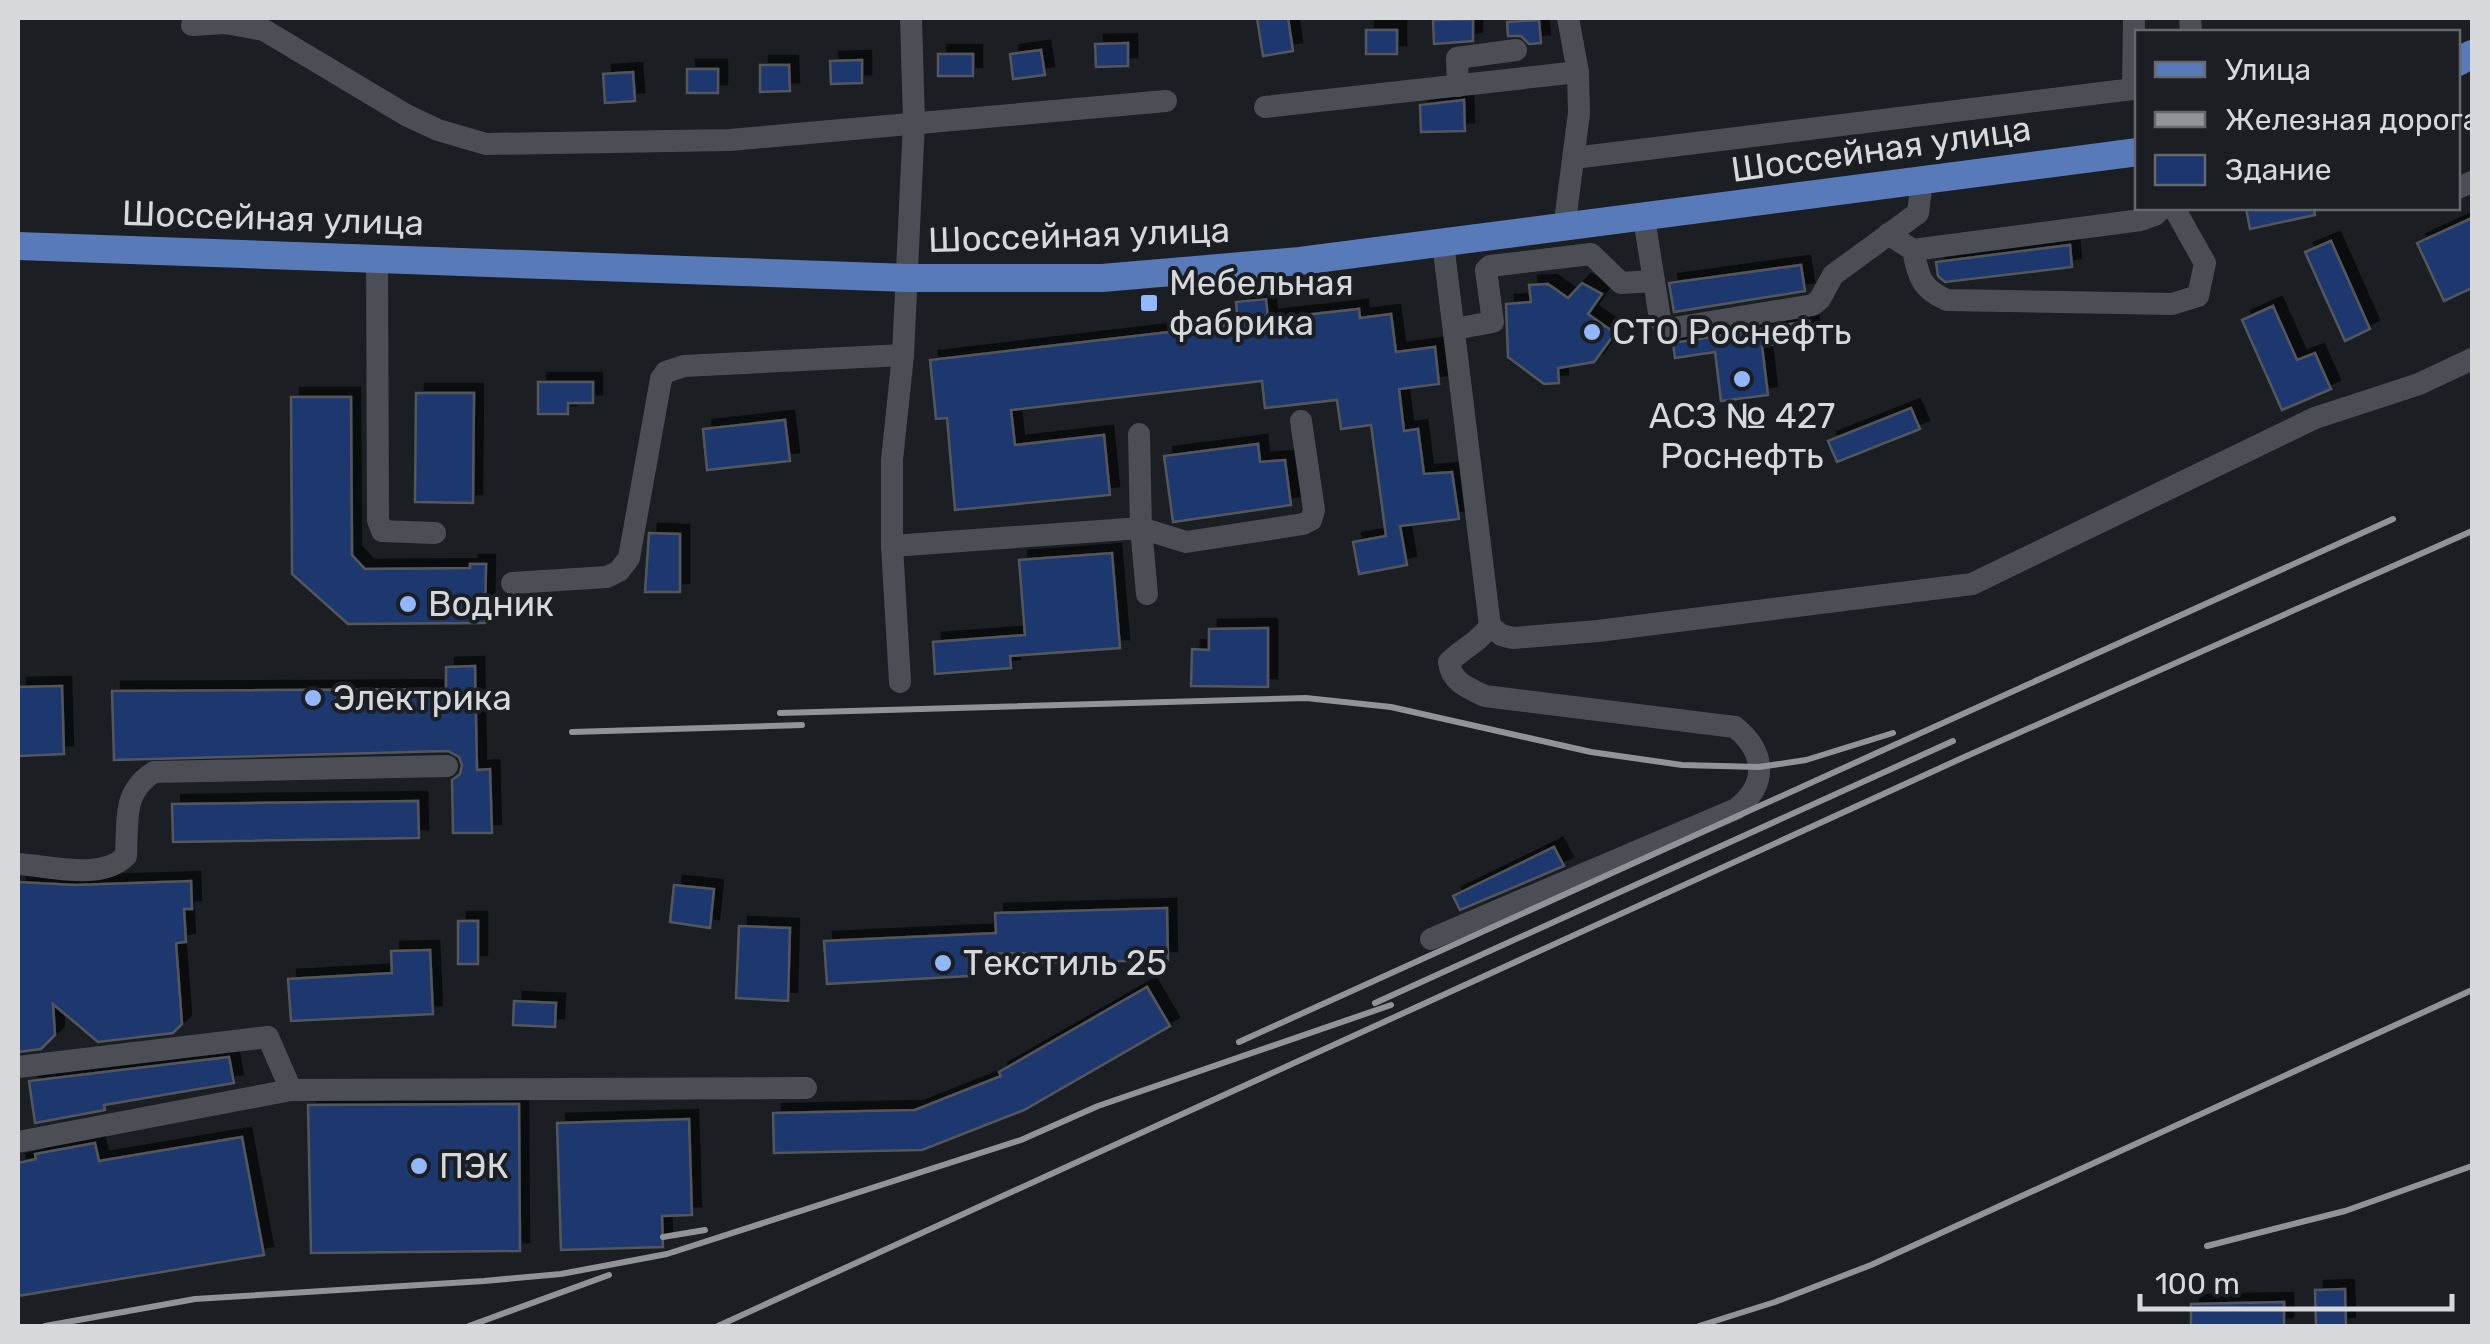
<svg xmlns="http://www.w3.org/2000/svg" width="2490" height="1344" font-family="Rubik,sans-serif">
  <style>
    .building { fill: #1c376e; stroke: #54575c; stroke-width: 2.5; filter: url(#shadow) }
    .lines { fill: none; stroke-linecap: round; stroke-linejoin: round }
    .minor { stroke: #4b4e54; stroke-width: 22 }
    .major { stroke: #597ab9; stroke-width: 28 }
    .rail { stroke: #909397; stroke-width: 6 }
    .poi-dot { fill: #92b7fd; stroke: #1b1e22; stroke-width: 4 }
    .labels { text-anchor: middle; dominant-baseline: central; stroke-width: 8; stroke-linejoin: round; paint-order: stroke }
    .street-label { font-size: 35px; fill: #d6d8dc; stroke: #1b1e22 }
    .poi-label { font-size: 35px; fill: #d6d8dc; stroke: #1b1e22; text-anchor: start }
  </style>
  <defs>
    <filter id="shadow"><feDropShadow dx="9" dy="-9" stdDeviation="0" flood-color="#0009"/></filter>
  </defs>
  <rect width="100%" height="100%" fill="#1b1e22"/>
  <g class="building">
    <polygon points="1257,18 1288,18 1293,51 1263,56"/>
    <polygon points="1473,19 1473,41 1434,44 1433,20"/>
    <polygon points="1539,20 1541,43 1529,44 1521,36 1508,36 1507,22"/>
    <rect x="1366" y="30" width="31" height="24"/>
    <polygon points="1128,43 1128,66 1096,67 1095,44"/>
    <polygon points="1041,50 1045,75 1013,79 1010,54"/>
    <rect x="938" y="54" width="35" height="22"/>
    <polygon points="862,60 862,83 831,84 830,61"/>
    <polygon points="760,65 789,65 790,91 760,92"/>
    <rect x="687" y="69" width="31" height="24"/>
    <polygon points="633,72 635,101 605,103 603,74"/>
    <polygon points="1464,100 1465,131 1421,132 1420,105"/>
    <polygon points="2246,208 2314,208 2315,215 2250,229"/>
    <polygon points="2472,218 2472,288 2444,301 2417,243"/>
    <polygon points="2331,241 2370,329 2345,341 2305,252"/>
    <polygon points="2070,245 2072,267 1945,282 1938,276 1936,262"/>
    <polygon points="1801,265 1805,291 1674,312 1669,283"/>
    <polygon points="1582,283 1602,294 1588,314 1615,333 1594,362 1558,368 1559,383 1544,384 1508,357 1506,304 1531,302 1529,285 1548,284 1568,298"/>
    <polygon points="1266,299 1268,319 1359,309 1360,318 1391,314 1396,352 1435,347 1439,384 1399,389 1404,431 1418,429 1424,474 1452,472 1459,519 1400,526 1407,565 1359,574 1353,542 1386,536 1371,425 1341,429 1337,400 1265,408 1262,381 1011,410 1015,445 1104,435 1110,495 955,510 947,418 936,419 930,360 1238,324 1236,302"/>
    <polygon points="2273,306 2297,360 2315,353 2331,389 2282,410 2242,320"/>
    <polygon points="1809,321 1811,340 1762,346 1768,395 1721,401 1715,352 1675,358 1673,343"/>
    <polygon points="538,382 593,382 593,403 568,403 568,414 538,414"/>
    <polygon points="416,393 474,393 473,503 415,502"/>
    <polygon points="291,397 351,397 352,555 365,569 470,568 470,564 486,564 485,623 348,624 292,574"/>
    <polygon points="1911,408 1920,429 1837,462 1828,441"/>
    <polygon points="785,420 790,461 707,470 703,429"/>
    <polygon points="1258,444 1260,462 1285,460 1291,505 1173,522 1164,456"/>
    <polygon points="649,533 680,534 680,592 645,592"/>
    <polygon points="1112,553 1120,648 1010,656 1011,668 935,674 933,642 1025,635 1019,560"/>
    <polygon points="1268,628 1268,687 1191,686 1192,649 1209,650 1209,629"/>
    <polygon points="475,666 477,770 490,769 492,833 453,833 452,780 460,774 462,765 459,757 448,751 114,760 112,691 446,689 446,667"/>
    <polygon points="62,686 64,754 18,756 18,687"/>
    <polygon points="418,801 419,838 173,842 172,804"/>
    <polygon points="1554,847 1564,866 1460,910 1453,896"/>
    <polygon points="191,881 192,909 184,909 186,942 176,943 182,1024 173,1033 98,1042 53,1004 55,1035 41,1049 18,1052 18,882 75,885"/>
    <polygon points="674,885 714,889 710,928 670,922"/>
    <polygon points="1167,908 1168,960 1035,963 1035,953 968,954 969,976 827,984 824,941 996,933 995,913"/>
    <rect x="458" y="921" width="20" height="43"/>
    <polygon points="739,926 790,928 788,1001 736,998"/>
    <polygon points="430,950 433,1014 291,1021 288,979 392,973 391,951"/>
    <polygon points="1147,987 1170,1026 1024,1110 922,1150 774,1153 773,1113 915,1110 1001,1076 999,1072"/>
    <polygon points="514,1001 556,1003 555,1027 513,1025"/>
    <polygon points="229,1057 234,1083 104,1105 105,1110 35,1123 29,1081"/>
    <polygon points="519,1104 520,1251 311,1253 308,1105"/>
    <polygon points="689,1119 692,1215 662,1216 663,1247 561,1250 557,1123"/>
    <polygon points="242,1137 264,1255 18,1296 18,1163 36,1159 35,1154 95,1143 99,1161"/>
    <polygon points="2345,1289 2346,1326 2316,1326 2315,1290"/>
    <polygon points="2284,1302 2284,1326 2191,1326 2191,1304"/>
  </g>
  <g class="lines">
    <g class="minor">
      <polyline points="2134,18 2133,89 2138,88"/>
      <polyline points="2190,18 2191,32"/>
      <polyline points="192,25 225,23 264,30 406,115 438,130 486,144 730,140 1166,101"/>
      <polyline points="1458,86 1457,58 1516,50"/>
      <polyline points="1265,107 1578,72"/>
      <polyline points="1574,158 2133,89"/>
      <polyline points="2458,188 2472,182"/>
      <polyline points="1644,218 1660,319 1663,325 1674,328 1813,305 1820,299 1833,275 1918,213 1922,181"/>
      <polyline points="1564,229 1579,113 1578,72 1568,18"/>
      <path d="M1888,234L1913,250C1919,277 1920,288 1947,300L2172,304L2198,296L2205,263L2174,208"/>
      <polyline points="1913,250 2141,220 2155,215 2162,208"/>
      <polyline points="377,260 378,520 382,531 435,533"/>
      <polyline points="1454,329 1493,322 1486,270 1490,266 1591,254 1621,283 1654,281"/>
      <polyline points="1139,434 1141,528 1147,594"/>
      <polyline points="892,546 1141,528 1186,542 1303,524 1311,520 1314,510 1301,421"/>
      <polyline points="512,583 607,577 619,571 629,558 661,379 666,372 684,366 903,355 914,122 911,18"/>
      <polyline points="1490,626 1501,635 1513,638 1598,631 1972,584 2315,418 2419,384 2472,359"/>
      <polyline points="900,682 892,546 892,460 903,355"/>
      <path d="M18,864C51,866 101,881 126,856C128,821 122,792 154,772L447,766"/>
      <path d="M1431,939L1736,809C1768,785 1766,752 1735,727L1485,696C1468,688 1451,682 1449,662C1463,648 1478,643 1490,626L1443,243"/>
      <polyline points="18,1067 268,1037 291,1090 806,1088"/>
      <polyline points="18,1142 291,1090"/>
    </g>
    <g class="major">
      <polyline points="2458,62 2472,54"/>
      <polyline points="18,246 908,278 1102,278 1300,261 2138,152"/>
    </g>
    <g class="rail">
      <polyline points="780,713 1306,698 1391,707 1591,752 1682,765 1759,767 1806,760 1893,733"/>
      <polyline points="572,732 802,725"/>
      <polyline points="1375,1003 1953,741"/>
      <polyline points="1239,1042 2393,519"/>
      <polyline points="663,1237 705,1230"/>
      <polyline points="2207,1246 2345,1211 2472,1166"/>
      <polyline points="45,1326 195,1299 484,1281 561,1274 667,1254 1021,1140 1098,1106 1391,1005"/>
      <polyline points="469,1326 609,1275"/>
      <polyline points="718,1326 1960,759 2472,531"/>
      <polyline points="1699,1326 1775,1302 1871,1265 2472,990"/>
    </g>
  </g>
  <g class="poi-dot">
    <rect x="1139" y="293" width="20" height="20" rx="5"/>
    <circle cx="1592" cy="332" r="10"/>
    <circle cx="1742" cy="379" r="10"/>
    <circle cx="408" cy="604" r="10"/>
    <circle cx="313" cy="698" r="10"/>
    <circle cx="943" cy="963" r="10"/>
    <circle cx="419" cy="1166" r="10"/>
  </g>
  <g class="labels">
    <g class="street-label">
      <text transform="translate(1881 149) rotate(-8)">Шоссейная улица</text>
      <text transform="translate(273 218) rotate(2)">Шоссейная улица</text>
      <text transform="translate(1079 235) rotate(-2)">Шоссейная улица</text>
    </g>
    <g class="poi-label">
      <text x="1169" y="283">Мебельная<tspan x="1169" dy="40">фабрика</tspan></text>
      <text x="1612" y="332">СТО Роснефть</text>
      <text x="1742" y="416" text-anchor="middle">АСЗ № 427<tspan x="1742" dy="40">Роснефть</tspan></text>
      <text x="428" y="604">Водник</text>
      <text x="333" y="698">Электрика</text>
      <text x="963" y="963">Текстиль 25</text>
      <text x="439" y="1166">ПЭК</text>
    </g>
  </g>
  <rect width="2490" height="1344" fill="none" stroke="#d6d8dc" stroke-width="40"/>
  <rect x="2135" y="30" width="325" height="180" fill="#1b1e22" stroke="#66686c" stroke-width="2.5"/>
  <rect x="2155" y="62" width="50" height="15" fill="#597ab9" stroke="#66686c" stroke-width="2.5"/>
  <text x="2225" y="80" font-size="30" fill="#d6d8dc">Улица</text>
  <rect x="2155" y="112" width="50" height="15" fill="#909397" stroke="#66686c" stroke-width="2.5"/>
  <text x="2225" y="130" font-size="30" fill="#d6d8dc">Железная дорога</text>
  <rect x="2155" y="155" width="50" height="30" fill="#1c376e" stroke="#66686c" stroke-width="2.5"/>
  <text x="2225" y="180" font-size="30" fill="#d6d8dc">Здание</text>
  <path d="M2140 1294v15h312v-15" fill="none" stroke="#d6d8dc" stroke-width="5"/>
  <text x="2155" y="1294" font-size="30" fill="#d6d8dc" stroke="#1b1e22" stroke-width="8" paint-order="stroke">100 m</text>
</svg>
